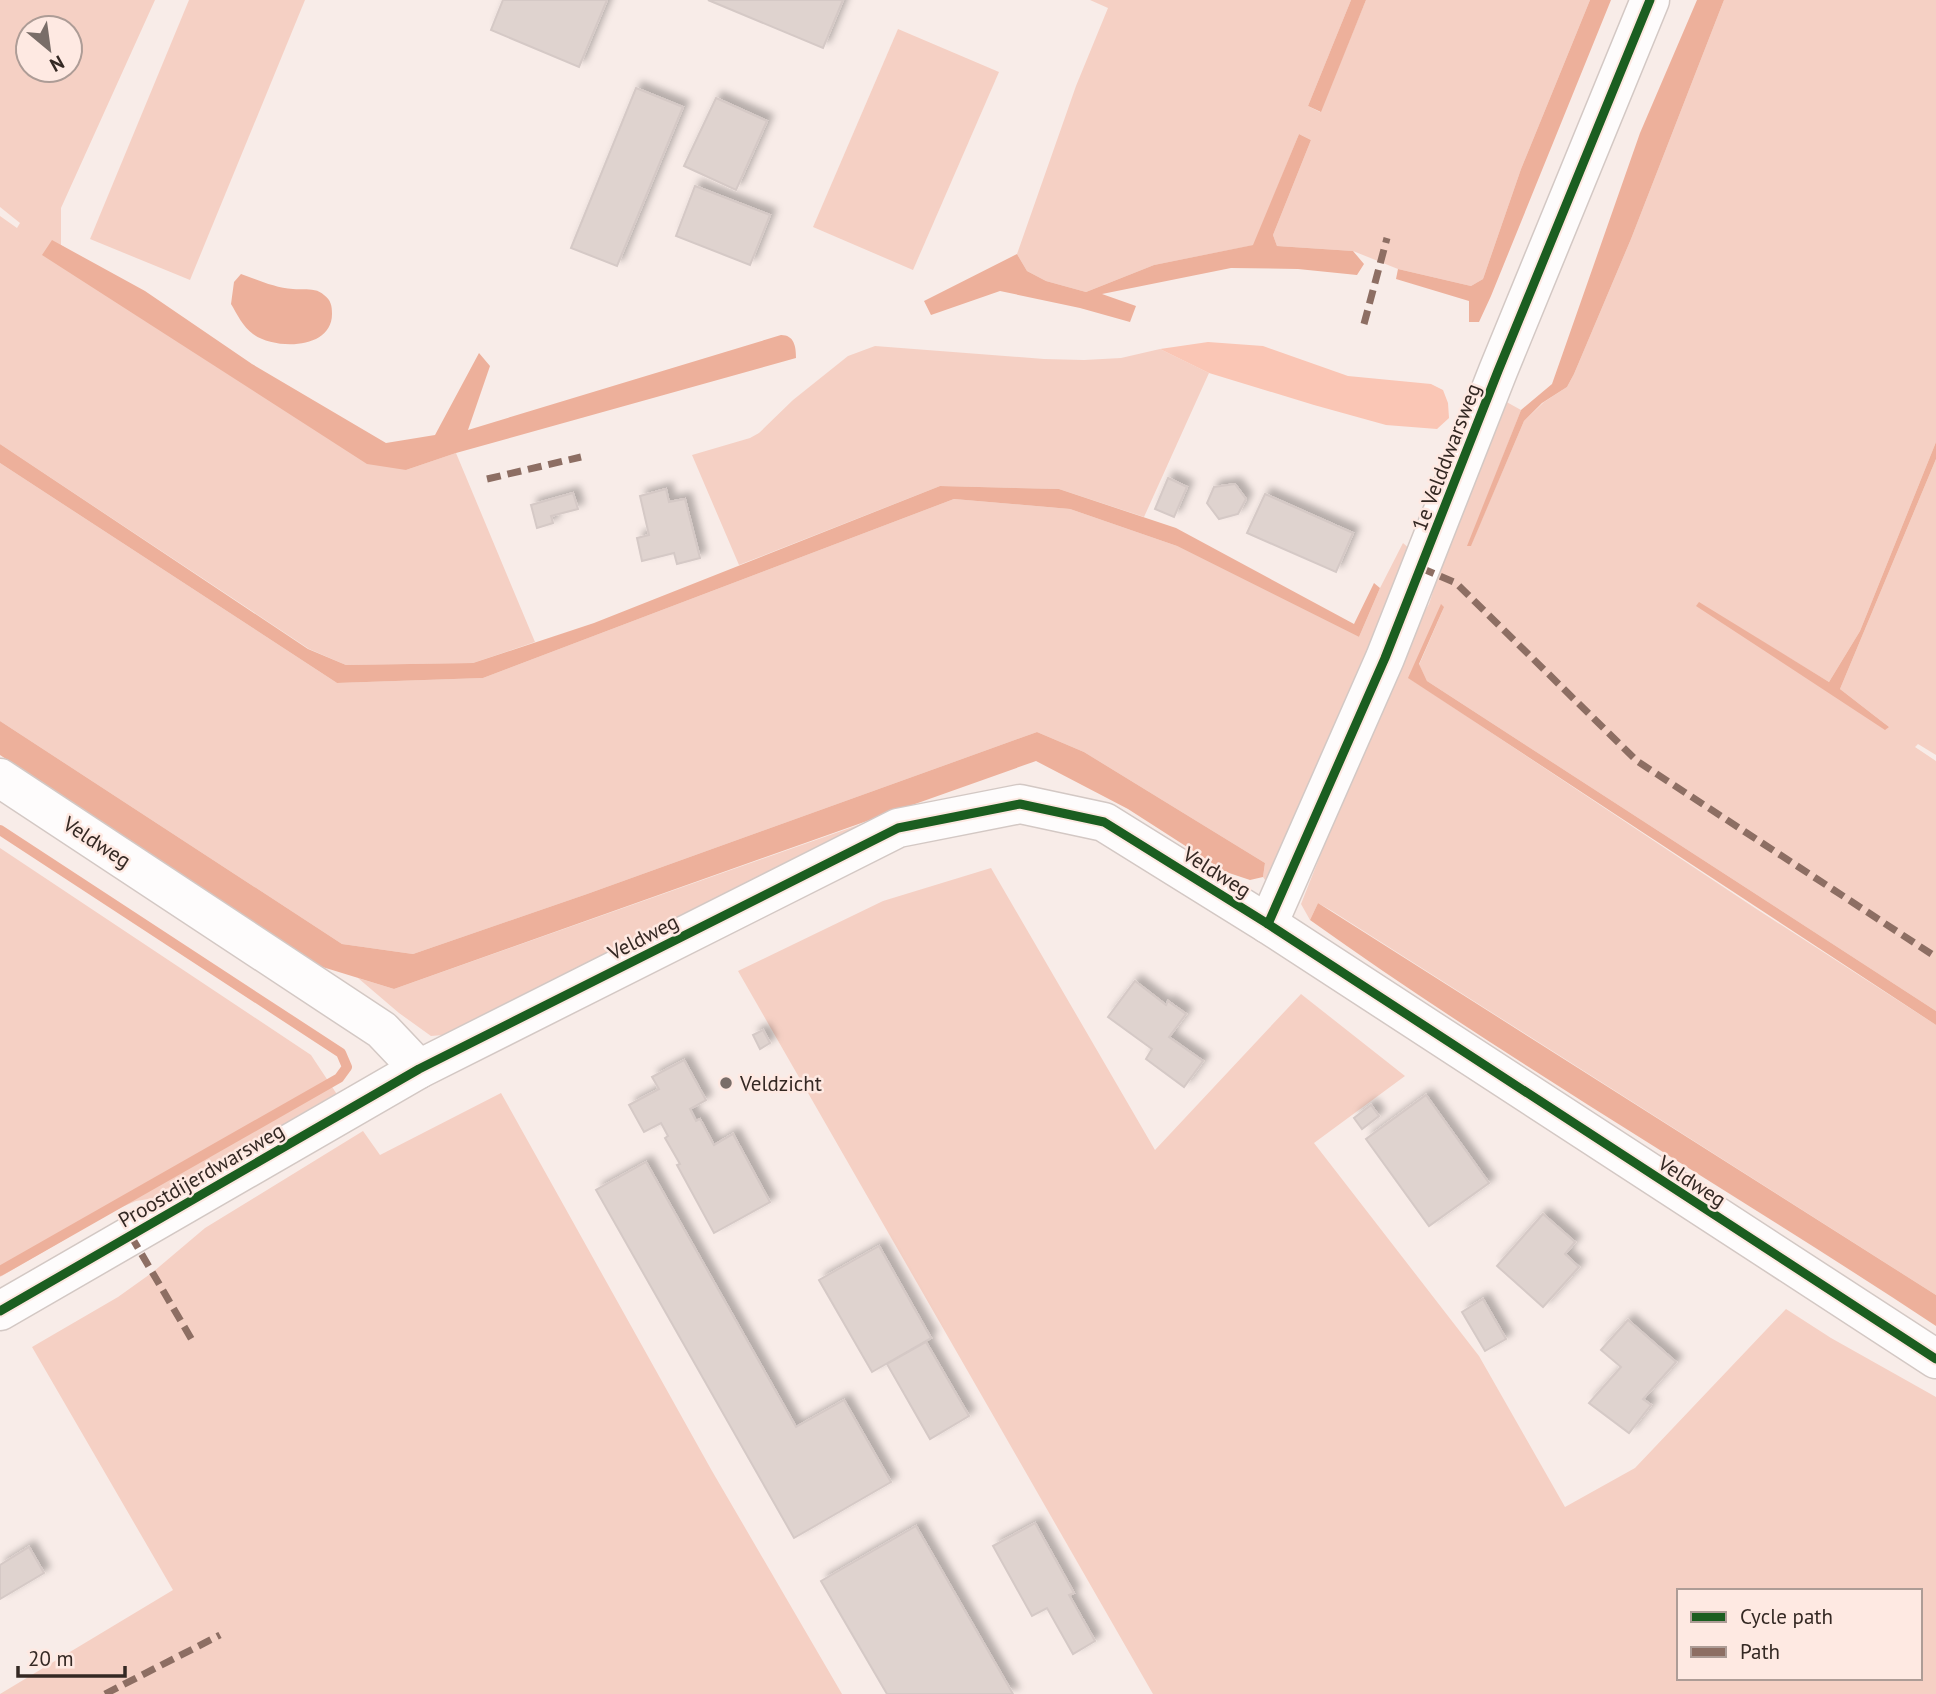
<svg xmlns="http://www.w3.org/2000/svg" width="1936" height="1694" font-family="'PT Sans',sans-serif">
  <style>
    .green { fill: #f5d0c4; fill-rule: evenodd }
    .forest { fill: #fac6b5 }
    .water { fill: #edb09b }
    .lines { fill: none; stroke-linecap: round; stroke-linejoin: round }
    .stream { stroke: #edb09b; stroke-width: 10 }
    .building { fill: #dfd3cf; stroke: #d5c9c6; stroke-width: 2; filter: url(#shadow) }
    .minor-casing { stroke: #d3c8c4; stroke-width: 41 }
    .minor { stroke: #fefcfc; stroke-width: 38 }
    .quiet { stroke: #8d6e63; stroke-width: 7; stroke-dasharray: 14 7; stroke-linecap: butt }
    .cycleway-casing { stroke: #fee9e2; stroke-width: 13 }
    .cycleway { stroke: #1b5e20; stroke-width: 9 }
    .poi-dot { fill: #796d68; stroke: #fee9e2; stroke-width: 2.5 }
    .labels { text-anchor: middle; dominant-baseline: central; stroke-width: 5; stroke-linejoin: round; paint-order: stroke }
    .street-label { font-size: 21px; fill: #342823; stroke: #fee9e2 }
    .poi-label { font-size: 21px; fill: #342823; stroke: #fee9e2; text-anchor: start }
  </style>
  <defs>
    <filter id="shadow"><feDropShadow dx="6" dy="-6" stdDeviation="3.5" flood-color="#0004"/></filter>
  </defs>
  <rect width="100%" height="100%" fill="#f8ece8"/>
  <g class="green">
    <path d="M0,0H155L61,208V245L406,470L456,453L535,642L473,663L346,665L309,649L0,444V216L17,228L20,223L0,207ZM28,28H70V70H28Z"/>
    <polygon points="189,0 305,0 190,280 90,239"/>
    <polygon points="1090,0 1351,0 1308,106 1320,112 1366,0 1590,0 1521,169 1483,279 1471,286 1398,269 1353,251 1277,246 1273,235 1311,140 1299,134 1254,245 1154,265 1086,292 1046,281 1027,271 1017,254 1076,86 1108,8"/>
    <polygon points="1724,0 1936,0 1936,442 1860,631 1829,682 1699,603 1889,727 1840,689 1936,459 1936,755 1918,744 1915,747 1936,761 1936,1011 1427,681 1419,665 1444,607 1409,678 1755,908 1936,1025 1936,1295 1332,911 1318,903 1310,920 1301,904 1401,651 1429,604 1447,548 1503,400 1521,410 1468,546 1471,545 1524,421 1544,402 1567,387 1574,374 1631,239"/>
    <polygon points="898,29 999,72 913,270 813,227"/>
    <polygon points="875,346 1044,359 1084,360 1121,358 1160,349 1209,373 1144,517 1059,489 940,486 739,565 692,455 750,438 759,433 793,400 848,356"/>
    <polygon points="0,463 337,683 483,678 954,499 1070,509 1177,546 1359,637 1380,588 1403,543 1411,550 1267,883 1263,877 1265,863 1084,752 1037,732 587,894 413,954 342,944 0,721"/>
    <polygon points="915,805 643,944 479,1032 431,1036 399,1013 358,978 394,989"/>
    <polygon points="0,848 311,1055 344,1105 174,1195 136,1201 117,1209 0,1277"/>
    <path d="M991,868L1155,1150L1301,994L1405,1076L1314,1143L1479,1356L1565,1507L1635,1468L1786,1309L1831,1338L1936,1397V1694H1153L738,971L883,901ZM1679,1591H1920V1678H1679Z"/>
    <polygon points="501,1093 712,1471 842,1694 0,1694 173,1590 32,1347 118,1297 153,1272 205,1228 363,1131 380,1155"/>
  </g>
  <polygon class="forest" points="1208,342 1263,346 1348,376 1431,384 1443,390 1448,403 1449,418 1437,429 1386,425 1314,405 1209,373 1160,349"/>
  <g class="water">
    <polygon points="1351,0 1366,0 1321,112 1308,106"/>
    <polygon points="1590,0 1611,0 1491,296 1479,322 1469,322 1469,301 1396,279 1398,269 1471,286 1483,279 1521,169"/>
    <polygon points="1697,0 1724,0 1631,239 1574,374 1567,387 1542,403 1524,421 1471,546 1467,546 1521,410 1552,384 1640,133"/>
    <polygon points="1299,134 1311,140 1273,235 1277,246 1353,251 1364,264 1357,275 1298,269 1231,268 1102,294 1136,306 1130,322 1080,308 1000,291 931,315 924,301 1017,254 1027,271 1046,281 1086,292 1154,265 1253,245"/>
    <path d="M52,240L145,291L252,364L386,443L435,435L479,353L490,366L468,430L781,335C794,335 796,346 796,358L456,453L406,470L367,464L42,255Z"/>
    <path d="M241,274C258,280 275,288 293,289C303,290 316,287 324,295C331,300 332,306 332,314C332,350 275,350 253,334C243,327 237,314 231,304L234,282Z"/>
    <polygon points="1936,442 1936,459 1840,689 1889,727 1885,730 1696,606 1699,602 1829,682 1860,631"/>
    <polygon points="0,444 308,649 346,665 473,663 594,623 940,486 1059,489 1176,528 1354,624 1374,583 1380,588 1359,637 1177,546 1070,509 954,499 483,678 337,683 0,463"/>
    <polygon points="1441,604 1444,607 1419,664 1427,681 1936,1011 1936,1025 1408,678"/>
    <polygon points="0,721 342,944 413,954 587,894 1037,732 1084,752 1265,863 1263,877 1250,880 1226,872 1128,809 1036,761 394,989 316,965 0,755"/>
    <path d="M1318,903L1936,1295V1326C1729,1189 1513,1065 1310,920Z"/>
  </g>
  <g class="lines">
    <polyline class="stream" points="0,830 341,1053 347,1067 339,1078 0,1271"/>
  </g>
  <g class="building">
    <polygon points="503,0 607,0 579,67 491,30"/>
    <polygon points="708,0 843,0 823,48"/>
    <polygon points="636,88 683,107 617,266 571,248"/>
    <polygon points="716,98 767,121 736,190 684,166"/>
    <polygon points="695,186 770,215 750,265 676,236"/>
    <polygon points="1168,478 1187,487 1174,517 1155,509"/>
    <polygon points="1235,484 1246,499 1238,514 1219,519 1207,503 1214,487"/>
    <polygon points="666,489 669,502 685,499 700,558 677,564 674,553 642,561 637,538 649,535 640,496"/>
    <polygon points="573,493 578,509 551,516 553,523 537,528 531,505"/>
    <polygon points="1265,494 1353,533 1336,572 1247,533"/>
    <polygon points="1135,981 1166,1005 1168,1001 1186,1014 1169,1037 1203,1061 1184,1087 1146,1059 1152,1049 1108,1017"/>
    <polygon points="763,1030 770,1043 760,1049 753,1035"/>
    <polygon points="684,1060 706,1100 690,1109 696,1121 700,1119 714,1145 733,1134 770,1202 714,1233 677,1165 680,1164 665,1138 668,1136 661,1123 644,1132 629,1105 659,1089 652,1077"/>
    <polygon points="1426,1095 1489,1183 1429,1226 1366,1139"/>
    <polygon points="1371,1105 1379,1116 1362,1129 1354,1118"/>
    <polygon points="646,1162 796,1427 844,1400 891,1482 794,1538 596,1190"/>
    <polygon points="1543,1214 1575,1242 1565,1254 1579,1267 1543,1307 1497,1266"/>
    <polygon points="879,1246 931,1338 872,1372 819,1280"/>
    <polygon points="1483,1299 1506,1339 1485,1351 1462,1312"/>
    <polygon points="1628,1320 1676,1362 1643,1399 1651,1405 1629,1433 1589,1403 1621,1367 1601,1350"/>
    <polygon points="926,1342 969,1416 930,1439 887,1364"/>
    <polygon points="1035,1523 1074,1593 1069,1595 1095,1641 1073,1654 1047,1608 1032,1616 993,1546"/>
    <polygon points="916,1526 1013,1694 887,1694 821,1581"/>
    <polygon points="29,1547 44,1573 0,1599 0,1565"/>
  </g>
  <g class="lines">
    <g class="minor-casing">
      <g id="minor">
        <polyline points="0,778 382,1030 419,1069"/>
        <polyline points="1268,924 1385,658 1498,371 1650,0"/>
        <polyline points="0,1311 419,1069 898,828 1020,804 1104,822 1268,924 1936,1359"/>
      </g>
    </g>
    <use href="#minor" class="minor"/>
    <g class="quiet">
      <polyline points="1364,324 1387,238"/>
      <polyline points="487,479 581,457"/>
      <polyline points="1421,568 1456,583 1637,761 1936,957"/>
      <polyline points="131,1236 192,1340"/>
      <polyline points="105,1694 220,1635"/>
    </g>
    <g class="cycleway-casing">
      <g id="cycleway">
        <polyline points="1268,924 1385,658 1498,371 1650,0"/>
        <polyline points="0,1311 419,1069 898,828 1020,804 1104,822 1268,924 1936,1359"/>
      </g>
    </g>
    <use href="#cycleway" class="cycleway"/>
  </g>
  <circle class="poi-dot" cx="726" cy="1083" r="7"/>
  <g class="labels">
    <g class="street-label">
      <text transform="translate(1446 457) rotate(-69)">1e Velddwarsweg</text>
      <text transform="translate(97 842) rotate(33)">Veldweg</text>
      <text transform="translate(1217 872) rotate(32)">Veldweg</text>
      <text transform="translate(643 937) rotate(-27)">Veldweg</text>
      <text transform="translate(201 1175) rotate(-30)">Proostdijerdwarsweg</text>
      <text transform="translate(1692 1181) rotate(33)">Veldweg</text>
    </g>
    <g class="poi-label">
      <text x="740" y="1083">Veldzicht</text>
    </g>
  </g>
  <rect x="1677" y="1589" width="245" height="91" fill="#fee9e2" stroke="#ad9c96" stroke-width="2"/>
  <rect x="1691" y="1612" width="35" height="10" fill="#1b5e20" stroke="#ad9c96" stroke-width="2"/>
  <text x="1740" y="1624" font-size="21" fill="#342823">Cycle path</text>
  <rect x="1691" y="1647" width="35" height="10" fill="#8d6e63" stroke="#ad9c96" stroke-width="2"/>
  <text x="1740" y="1659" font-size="21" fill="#342823">Path</text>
  <g transform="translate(49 49) rotate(151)"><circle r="33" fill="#fee9e2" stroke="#ad9c96" stroke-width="2"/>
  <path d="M0-5L12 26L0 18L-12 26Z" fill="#796d68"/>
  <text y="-10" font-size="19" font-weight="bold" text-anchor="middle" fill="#342823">N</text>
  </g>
  <path d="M18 1666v10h107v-10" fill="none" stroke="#342823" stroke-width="3.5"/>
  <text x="28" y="1666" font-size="21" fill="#342823" stroke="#fee9e2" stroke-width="5" paint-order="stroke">20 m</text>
</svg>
